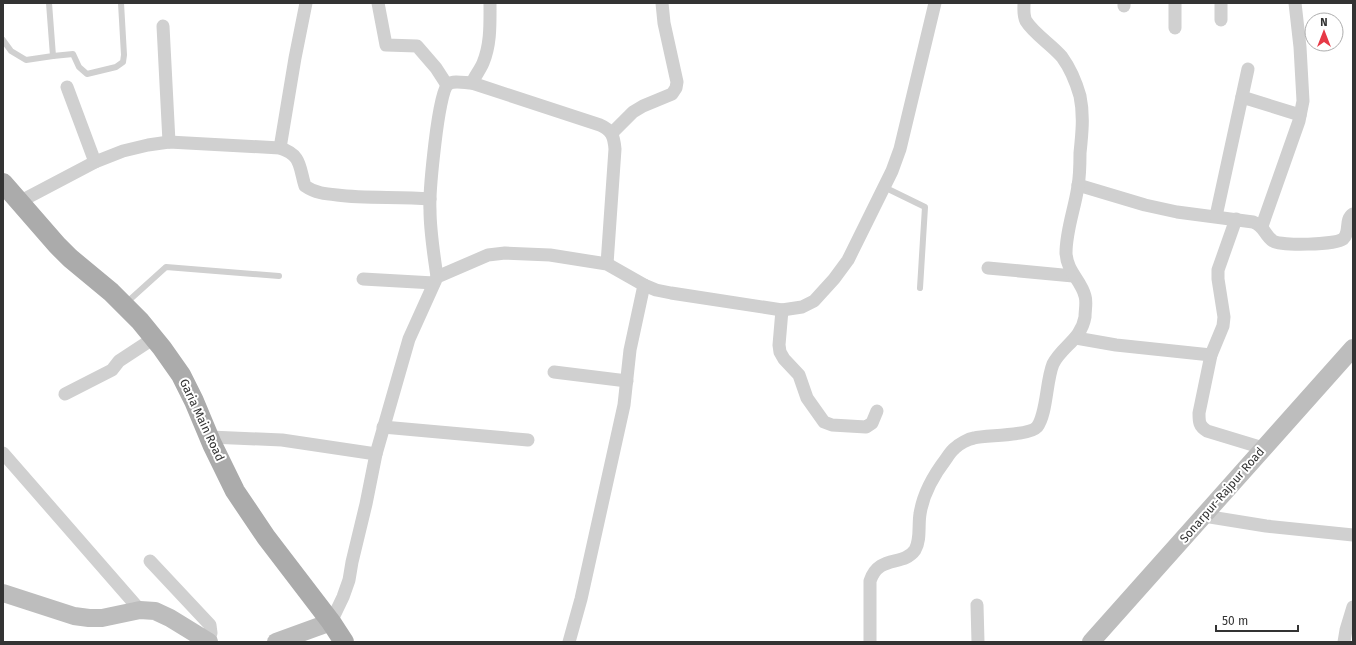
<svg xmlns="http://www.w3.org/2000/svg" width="1356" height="645" font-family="'Fira Sans',sans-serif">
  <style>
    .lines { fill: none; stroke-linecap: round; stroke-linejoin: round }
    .lane { stroke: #d0d0d0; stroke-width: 6 }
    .street { stroke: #d0d0d0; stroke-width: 13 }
    .secondary { stroke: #bdbdbd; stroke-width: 18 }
    .primary { stroke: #ababab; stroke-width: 20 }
    .labels { text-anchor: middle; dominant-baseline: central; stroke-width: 4; stroke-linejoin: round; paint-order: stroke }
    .street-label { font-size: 12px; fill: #333; stroke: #fff }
  </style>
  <rect width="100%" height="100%" fill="#fff"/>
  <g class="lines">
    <g class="lane">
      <polyline points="3,40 11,51 26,60 53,56 49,3"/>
      <polyline points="53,56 73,54 79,67 87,74 116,67 123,62 124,55 121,3"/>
      <polyline points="884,187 925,207 920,288"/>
      <polyline points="125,304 166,267 279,276"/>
    </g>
    <g class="street">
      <polyline points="378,3 386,45 417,46 436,68 447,85"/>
      <polyline points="1124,3 1124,6"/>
      <polyline points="1221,3 1221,20"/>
      <polyline points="163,26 169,142"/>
      <polyline points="1175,28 1175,3"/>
      <path d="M472,83C475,76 480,70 483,63C491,44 490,23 490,3"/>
      <polyline points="67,87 95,162"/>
      <polyline points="1242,97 1300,115"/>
      <polyline points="612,133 633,112 643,106 672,94 676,88 677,82 664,23 662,3"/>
      <polyline points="280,148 295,58 306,3"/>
      <path d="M1078,185L1145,205L1177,212L1253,222C1265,226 1264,235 1273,241C1281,246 1335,245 1343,239C1351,232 1344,220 1353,214"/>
      <path d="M19,202L95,162L123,151L148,145L169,142L280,148C302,155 299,167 305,186C315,193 326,194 337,195C368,199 399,196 430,199"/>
      <polyline points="1216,216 1248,69"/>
      <path d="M1236,219L1218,270V279L1224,317L1223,326L1211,355L1199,413C1199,422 1199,426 1207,431L1263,448"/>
      <polyline points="1262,226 1299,121 1303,101 1300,47 1295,3"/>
      <polyline points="988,268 1073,276"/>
      <path d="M437,277C434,255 430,232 430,210C429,194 438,91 448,84C454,80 465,83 472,83L600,125C612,130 614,137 615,149L607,264"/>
      <polyline points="363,279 434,283"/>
      <polyline points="644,285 656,290 671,293 782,310 802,307 814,301 834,279 848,260 892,171 900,149 935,3"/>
      <polyline points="782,310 779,345 780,352 784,359 799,375 807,398 824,422 832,425 866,427 872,423 877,411"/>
      <polyline points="1076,338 1116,345 1211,355"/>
      <polyline points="554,372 627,381"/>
      <polyline points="65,394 112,370 119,361 154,338"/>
      <polyline points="383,427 528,440"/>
      <polyline points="210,437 282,440 376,454"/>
      <polyline points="3,453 140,610"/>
      <polyline points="1204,516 1266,526 1353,535"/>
      <polyline points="150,561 210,625 211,633 208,642"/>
      <polyline points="977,605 978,642"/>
      <polyline points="331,622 343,597 349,580 352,562 366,504 376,454 409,339 437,277 488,255 505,253 550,255 607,264 644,285 630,350 624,405 581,599 569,642"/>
      <path d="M870,642V581C879,554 903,567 915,550C921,540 918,525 920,514C923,494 933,476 946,459C948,456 951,451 955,448C959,444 968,439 974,438C987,435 1029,436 1037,427C1047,414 1046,381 1053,364C1062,346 1081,340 1085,317C1085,310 1087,302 1085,296C1081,280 1067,272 1066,253C1066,230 1075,208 1078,186C1080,175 1080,164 1080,153C1082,134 1084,115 1080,96C1076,82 1070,68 1062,57C1052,45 1034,34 1026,21C1023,15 1024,9 1024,3"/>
      <polyline points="1344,642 1346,630 1353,607"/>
    </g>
    <g class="secondary">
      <polyline points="3,593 74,616 89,618 102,618 140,610 155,611 170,618 209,642"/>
      <polyline points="276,642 331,622"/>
      <polyline points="1091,642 1353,348"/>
    </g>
    <polyline class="primary" points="3,183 57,245 70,258 111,292 140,321 162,348 181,375 194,401 212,444 235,491 266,537 331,622 344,642"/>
  </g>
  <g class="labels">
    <g class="street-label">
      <text transform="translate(202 420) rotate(65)">Garia Main Road</text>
      <text transform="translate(1222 495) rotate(-49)">Sonarpur-Rajpur Road</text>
    </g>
  </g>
  <rect width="1356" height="645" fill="none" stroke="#333333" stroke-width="8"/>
  <g transform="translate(1324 32)"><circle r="19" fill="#ffffff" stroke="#adadad"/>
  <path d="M0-3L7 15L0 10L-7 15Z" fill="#e63946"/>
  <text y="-6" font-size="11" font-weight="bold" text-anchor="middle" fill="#333333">N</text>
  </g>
  <path d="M1216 625v6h82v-6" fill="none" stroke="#333333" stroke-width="2"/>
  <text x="1222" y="625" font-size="12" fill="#333333" stroke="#ffffff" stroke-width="3" paint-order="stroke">50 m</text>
</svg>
